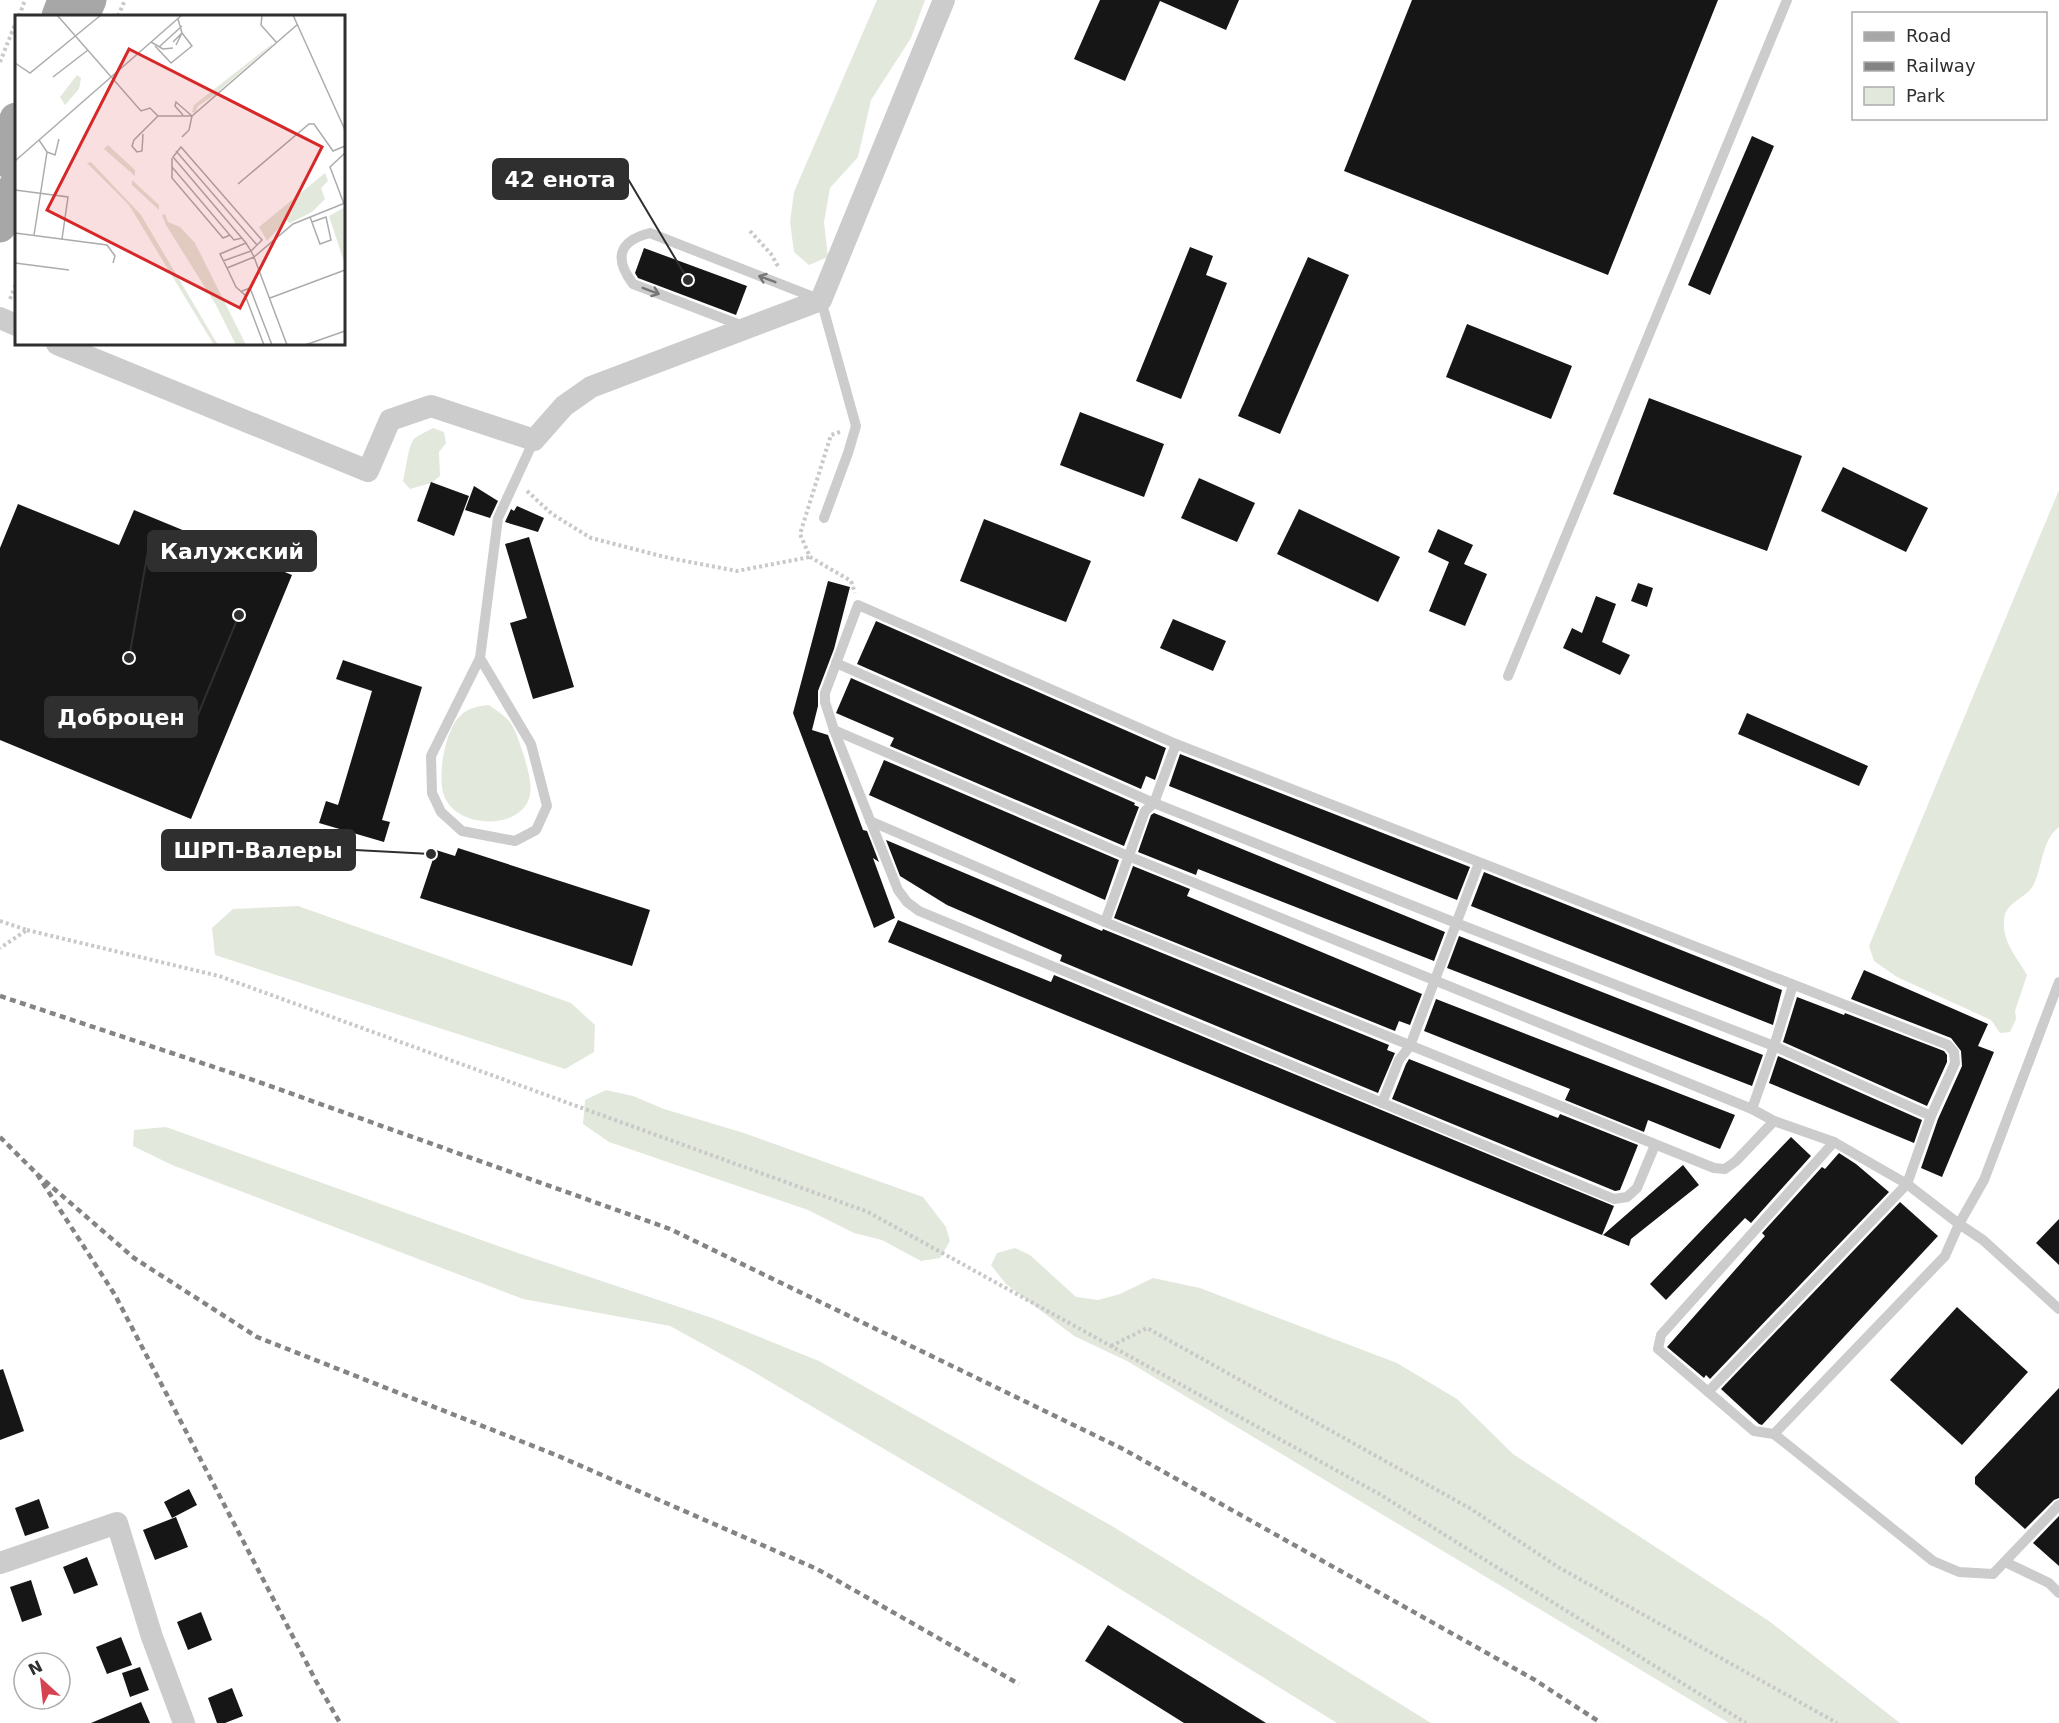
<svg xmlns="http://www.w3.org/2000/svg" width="2059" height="1723" font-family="'DejaVu Sans',sans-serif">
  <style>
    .green { fill: #e3e8dc }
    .building { fill: #161616 }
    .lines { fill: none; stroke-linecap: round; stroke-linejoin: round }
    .path { stroke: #c9c9c9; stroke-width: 4; stroke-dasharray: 3 3; stroke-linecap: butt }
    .lane { stroke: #ccc; stroke-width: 10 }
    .street { stroke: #ccc; stroke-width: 22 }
    .primary { stroke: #a7a7a7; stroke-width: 33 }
    .rail { stroke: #848484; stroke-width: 4.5; stroke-dasharray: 6 4.5; stroke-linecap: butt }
    .oneway { stroke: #767676 }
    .inset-road { fill: none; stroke: #acacac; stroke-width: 1.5 }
    .view { fill: #d62828; fill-opacity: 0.15; stroke: #d62828; stroke-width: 3 }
    .inset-edge { fill: none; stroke: #2f2f2f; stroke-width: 3 }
    .leader { fill: none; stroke: #2f2f2f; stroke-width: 2 }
    .callout-dot { fill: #2f2f2f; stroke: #fff; stroke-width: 2 }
    .callout { fill: #2f2f2f; stroke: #2f2f2f; stroke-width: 2 }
    .callout-label { font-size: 22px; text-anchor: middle; font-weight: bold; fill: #fff }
  </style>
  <rect width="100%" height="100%" fill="#fff"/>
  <g class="green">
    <polygon points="877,0 925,0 911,38 871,100 858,157 830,188 824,222 828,257 809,265 794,252 790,222 794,192"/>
    <path d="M433,428L444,432L446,443L439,452L440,476L431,483L410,489L403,481C406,470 408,444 415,438C420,434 428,431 433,428Z"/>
    <path d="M2059,490V827C2041,841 2043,867 2033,886C2025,899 2005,902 2004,920C2002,942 2017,957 2027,975L2015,1011L2016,1019L2010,1032L2000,1033L1991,1020L1897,977L1874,961L1869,946Z"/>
    <path d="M489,705C496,710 505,716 510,722C517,732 520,745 524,756C531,781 539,805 509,818C489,826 455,820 445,798C436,779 445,730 460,716C468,708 478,706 489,705Z"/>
    <polygon points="298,906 571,1003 595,1025 594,1052 565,1069 215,955 212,928 233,909"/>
    <polygon points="606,1090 633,1096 664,1109 744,1133 923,1197 946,1227 950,1241 940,1258 921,1261 882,1240 854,1233 808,1210 609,1142 583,1124 585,1100"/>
    <polygon points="166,1127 518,1253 715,1319 819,1361 1112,1526 1431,1723 1337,1723 1086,1568 752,1371 670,1326 523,1299 172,1165 133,1146 134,1130"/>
    <polygon points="1015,1248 1030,1255 1076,1297 1098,1300 1120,1294 1153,1278 1200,1288 1397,1363 1457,1399 1513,1454 1769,1621 1900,1723 1729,1723 1127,1361 1074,1336 1006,1284 991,1265 997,1253"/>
  </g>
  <g class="building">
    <polygon points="1100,0 1239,0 1226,30 1160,1 1125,81 1074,59"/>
    <polygon points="1412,0 1718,0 1608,275 1344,171"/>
    <polygon points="1752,136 1774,146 1710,295 1688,285"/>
    <polygon points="1190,247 1213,256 1206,275 1227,283 1181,399 1136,381"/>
    <polygon points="644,248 747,286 736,315 638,278 635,273"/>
    <polygon points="1308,257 1349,275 1280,434 1238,416"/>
    <polygon points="1467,324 1572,366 1551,419 1446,377"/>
    <polygon points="1649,398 1802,456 1767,551 1613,494"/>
    <polygon points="1080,412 1164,444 1144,497 1060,465"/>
    <polygon points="1843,467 1928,508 1906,552 1821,511"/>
    <polygon points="1199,478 1255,503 1237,542 1181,518"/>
    <polygon points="431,482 469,496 454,536 417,521"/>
    <polygon points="474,486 498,501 490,518 465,510"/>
    <polygon points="18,504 119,545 134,510 292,575 191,819 0,740 0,548"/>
    <polygon points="517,506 544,518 538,532 505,522 511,509 514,511"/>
    <polygon points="1299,509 1400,557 1378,602 1277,554"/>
    <polygon points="984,519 1091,561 1066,622 960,581"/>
    <polygon points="1438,529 1473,545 1464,564 1487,574 1465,626 1429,611 1449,562 1428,552"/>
    <polygon points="529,537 574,687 533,699 510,623 527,618 505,544"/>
    <polygon points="828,581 850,587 834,649 818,691 818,706 812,730 828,735 863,830 867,831 879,862 873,858 895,918 874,928 793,713"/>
    <polygon points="1638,583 1653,588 1647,607 1631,601"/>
    <polygon points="1596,596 1616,604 1602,642 1630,655 1620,675 1563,648 1572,628 1582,633"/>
    <polygon points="1173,619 1226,641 1213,671 1160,648"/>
    <polygon points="876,621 1166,748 1155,780 1146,776 1141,789 857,664"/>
    <polygon points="343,660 422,687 382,820 390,822 384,842 319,823 326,801 338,805 372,691 336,679"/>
    <polygon points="851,678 1135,803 1134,805 1139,807 1124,846 890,746 894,738 836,713"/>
    <polygon points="1747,713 1868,766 1859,786 1738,734"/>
    <polygon points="1180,754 1470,867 1457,900 1169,786"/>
    <polygon points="884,760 1119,860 1105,900 869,795"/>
    <polygon points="1154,813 1445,932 1434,961 1198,869 1196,875 1138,852 1151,815"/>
    <polygon points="886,840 1102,931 1103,929 1389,1045 1387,1050 1395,1053 1378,1093 1060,961 1062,955 947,905 900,876"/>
    <polygon points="458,848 650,910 632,966 420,898 436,850 455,856"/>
    <polygon points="1133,866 1190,889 1187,896 1422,994 1410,1025 1399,1021 1395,1031 1114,918"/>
    <polygon points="1484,872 1782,990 1773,1025 1471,906"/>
    <polygon points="898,920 1051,982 1054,975 1614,1206 1602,1235 888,942"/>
    <polygon points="1459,936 1763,1055 1752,1086 1447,968"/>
    <polygon points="1864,970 1988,1024 1978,1046 1994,1052 1942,1177 1921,1168 1938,1119 1962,1066 1961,1051 1951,1038 1851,999"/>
    <polygon points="1797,997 1844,1015 1845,1013 1944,1051 1947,1055 1947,1062 1927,1106 1783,1042"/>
    <polygon points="1436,999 1735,1115 1720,1149 1648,1120 1644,1132 1565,1100 1570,1089 1424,1031"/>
    <polygon points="1778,1056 1922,1120 1914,1143 1769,1083"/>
    <polygon points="1409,1059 1558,1118 1560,1114 1638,1145 1620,1190 1615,1191 1392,1099 1406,1064"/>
    <polygon points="1791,1137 1811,1156 1751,1223 1745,1218 1666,1300 1650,1284"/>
    <polygon points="1839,1153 1856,1164 1889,1192 1710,1379 1706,1375 1704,1378 1667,1347 1765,1236 1762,1233 1822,1167 1825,1169"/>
    <polygon points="1683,1165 1699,1185 1631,1239 1629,1246 1603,1235"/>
    <polygon points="1900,1202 1938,1236 1762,1425 1759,1424 1721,1389"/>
    <polygon points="2059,1219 2059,1265 2036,1243"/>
    <polygon points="1957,1307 2028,1372 1962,1445 1890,1380"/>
    <polygon points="3,1369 24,1431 0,1440 0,1370"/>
    <polygon points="2059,1388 2059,1498 2054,1500 2025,1529 1975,1484 1975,1477"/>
    <polygon points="189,1489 197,1505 172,1518 164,1502"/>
    <polygon points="39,1499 49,1528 25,1536 15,1508"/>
    <polygon points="2059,1516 2059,1566 2033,1543"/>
    <polygon points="176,1517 188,1547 155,1560 143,1530"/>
    <polygon points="87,1557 98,1585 74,1594 63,1567"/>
    <polygon points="31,1580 42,1615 22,1622 10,1587"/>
    <polygon points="201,1612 212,1640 188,1650 177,1622"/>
    <polygon points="1108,1625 1266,1723 1184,1723 1085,1661"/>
    <polygon points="121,1637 132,1665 107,1674 96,1647"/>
    <polygon points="140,1667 149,1690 130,1697 122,1673"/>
    <polygon points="232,1688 243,1716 225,1723 217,1723 208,1698"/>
    <polygon points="141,1702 150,1723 91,1723"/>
  </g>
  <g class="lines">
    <g class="path">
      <polyline points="19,16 25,0"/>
      <polyline points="118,16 125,0"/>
      <polyline points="0,62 16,22"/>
      <polyline points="750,231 771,254 779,268"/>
      <polyline points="10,299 16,284"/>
      <polyline points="840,432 831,435 800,534 810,557 851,581 855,593"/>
      <polyline points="527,491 552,514 591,538 669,558 737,571 810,557"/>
      <polyline points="0,921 27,930 0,948"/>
      <polyline points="27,930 219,976 868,1212 1381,1495 1746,1723"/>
      <polyline points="1111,1346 1147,1328 1471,1509 1558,1567 1837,1723"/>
    </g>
    <g class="lane">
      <path d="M743,326L633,284C614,259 618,241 650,233L821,300L856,426L848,453L824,518"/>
      <polyline points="480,658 531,744 547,806 536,830 515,841 462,831 441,812 432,793 431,756 480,658 498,518 534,440"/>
      <polyline points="836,663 1154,803 1456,923 1774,1046 1931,1116"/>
      <polyline points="1508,676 1787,0"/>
      <polyline points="834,730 898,890 907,902 919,911 1614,1199 1627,1197 1637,1188 1655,1145"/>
      <polyline points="870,821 1105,922 1714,1168 1725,1169 1736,1161 1774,1121"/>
      <polyline points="1105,922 1145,811 1154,803 1176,744"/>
      <polyline points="2059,982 1984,1180 1959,1224 1983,1240 2059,1309"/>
      <polyline points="1382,1103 1399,1060 1410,1046 1479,863"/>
      <polyline points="1752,1109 1774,1046 1793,985"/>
      <polyline points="1708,1392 1907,1184 1931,1116 1955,1063 1954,1052 1948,1045 1176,744 858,605 825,693 825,702 834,730 1128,856 1752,1109 1774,1121 1834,1142 1907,1184 1959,1224 1945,1256 1774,1434 1933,1561 1959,1572 1993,1574 2059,1505"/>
      <polyline points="1774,1434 1754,1431 1658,1349 1661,1335 1834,1142"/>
      <polyline points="2005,1562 2049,1583 2059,1593"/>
    </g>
    <g class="street">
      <polyline points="0,318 16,325"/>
      <polyline points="57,344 368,471 390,420 431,406 534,440 564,406 591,387 821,300 944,0"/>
      <polyline points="0,1563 117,1523 152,1637 184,1723"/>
    </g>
    <g class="primary">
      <polyline points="58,16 64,0"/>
      <polyline points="83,16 90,0"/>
      <polyline points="0,160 16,119"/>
      <polyline points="0,226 16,184"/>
    </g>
    <g class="rail">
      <polyline points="0,996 256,1081 670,1229 1123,1449 1535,1680 1601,1723"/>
      <polyline points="0,1137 37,1174 115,1295 316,1681 340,1723"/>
      <polyline points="37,1174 134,1258 257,1337 556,1455 817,1569 1019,1684"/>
    </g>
  </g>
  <defs><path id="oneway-shaft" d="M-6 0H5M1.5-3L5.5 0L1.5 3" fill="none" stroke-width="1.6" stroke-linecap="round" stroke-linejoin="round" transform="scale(1.5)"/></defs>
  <g class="oneway">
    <use href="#oneway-shaft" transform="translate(767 279) rotate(-159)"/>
    <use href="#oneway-shaft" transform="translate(651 291) rotate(21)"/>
  </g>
  <g transform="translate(15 15)">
    <rect width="330" height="330" fill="#fff"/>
    <path d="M257,29V30L198,81L183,91L180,98L177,97L179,90ZM62,60L66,63L64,74L50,90L45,82ZM93,130L120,155V161L89,134ZM76,147L126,200L203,330H199L114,190L72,148ZM310,158L313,166L306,173L310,184L297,197L275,208L271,205L252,226L244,212ZM117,165L144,190V195L117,170ZM330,192V250L314,201ZM150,199L153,207L165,212L180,228L231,330H221L201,290L151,210L147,200Z" fill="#e3e8dc"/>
    <path class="inset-road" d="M42,0L126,96L135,93L143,101H177L283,9M247,0L246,10L262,28M278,0L330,115M136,27L148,34L158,33M161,30L167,18L163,4M140,31L156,48L177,31L167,18L158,27M144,32L167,11M0,48L15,58L86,0M38,62L73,35M0,107V129M128,119L127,136L122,137L117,131L119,125L143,101M167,122L174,115L177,101L161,87L160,91L168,100M161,136L242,230M32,137L40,140L44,124M157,143V163L208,223L215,220M0,146L167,0M157,152L219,225L227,223M223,169L294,109H299L318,136L330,131M0,175L53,182L47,224M329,189L315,152L330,138M295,202L305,229L316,225L311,202L297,207M0,218L92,230L100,241L98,248M19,220L32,137L24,125M208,246L236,236L247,225L166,132L158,142L231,228L236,236L239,242L212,253L221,272L230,280L249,330M0,248L54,255M212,253L205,239L231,228M227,276L235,273L257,330M255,283L330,255M272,330L239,242L278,209L330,188M290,330L330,316"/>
    <path class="view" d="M114,34L307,132L225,293L32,195Z"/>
    <rect width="330" height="330" class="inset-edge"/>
  </g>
  <path class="leader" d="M688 280L628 179M129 658L148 551M239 615L197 717M431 854L355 850"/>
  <g class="callout-dot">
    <circle cx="688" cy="280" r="6"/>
    <circle cx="129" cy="658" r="6"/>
    <circle cx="239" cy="615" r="6"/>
    <circle cx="431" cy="854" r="6"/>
  </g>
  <g class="callout">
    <rect x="493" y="159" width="135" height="40" rx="6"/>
    <rect x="148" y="531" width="168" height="40" rx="6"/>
    <rect x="45" y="697" width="152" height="40" rx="6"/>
    <rect x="162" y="830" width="193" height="40" rx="6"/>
  </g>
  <g class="callout-label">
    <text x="560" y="187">42 енота</text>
    <text x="232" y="559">Калужский</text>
    <text x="121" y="725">Доброцен</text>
    <text x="258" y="858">ШРП-Валеры</text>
  </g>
  <rect x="1852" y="12" width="195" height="108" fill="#ffffff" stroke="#acacac" stroke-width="1.5"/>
  <rect x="1864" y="32" width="30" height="9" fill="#a7a7a7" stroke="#acacac" stroke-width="1.5"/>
  <text x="1906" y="42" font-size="18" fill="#2f2f2f">Road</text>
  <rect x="1864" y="62" width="30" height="9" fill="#848484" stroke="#acacac" stroke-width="1.5"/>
  <text x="1906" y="72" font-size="18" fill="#2f2f2f">Railway</text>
  <rect x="1864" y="87" width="30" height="18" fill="#e3e8dc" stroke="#acacac" stroke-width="1.5"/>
  <text x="1906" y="102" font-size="18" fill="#2f2f2f">Park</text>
  <g transform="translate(42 1681) rotate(333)"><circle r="28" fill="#ffffff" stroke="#acacac" stroke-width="1.5"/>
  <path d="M0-4.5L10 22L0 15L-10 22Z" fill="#d64250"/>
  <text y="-9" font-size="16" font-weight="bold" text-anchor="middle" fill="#2f2f2f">N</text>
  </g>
</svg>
